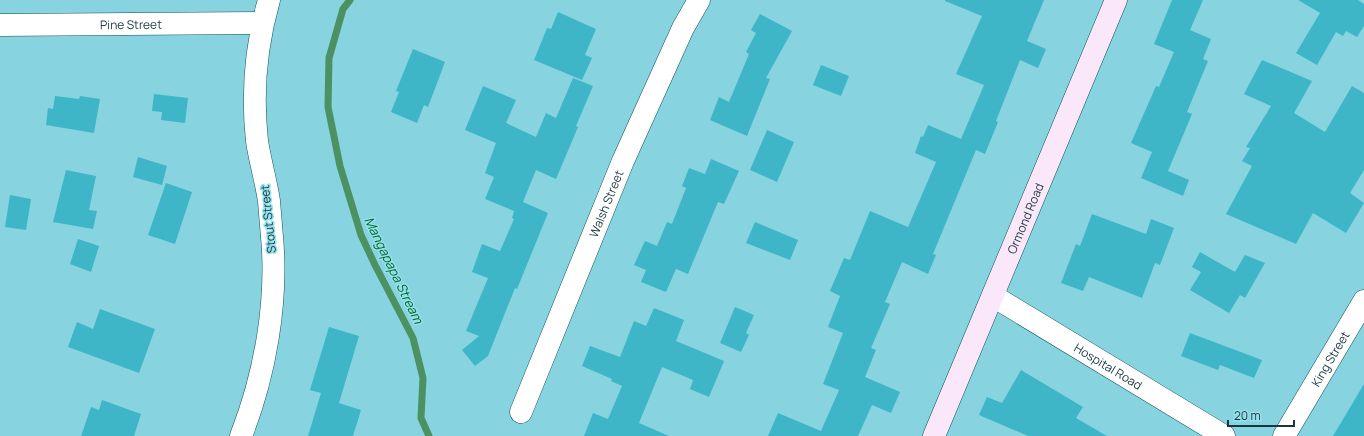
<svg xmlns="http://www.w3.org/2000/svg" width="1364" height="436" font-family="Manrope,sans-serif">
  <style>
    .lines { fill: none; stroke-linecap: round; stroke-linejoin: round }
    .stream { stroke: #4b9161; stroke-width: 7 }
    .building { fill: #3fb6c7 }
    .minor-casing { stroke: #125159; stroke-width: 23 }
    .tertiary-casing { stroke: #125159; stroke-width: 23 }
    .secondary-casing { stroke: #125159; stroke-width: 23 }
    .minor { stroke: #fff; stroke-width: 22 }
    .tertiary { stroke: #fff; stroke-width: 22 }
    .secondary { stroke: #fae7f9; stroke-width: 22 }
    .labels { text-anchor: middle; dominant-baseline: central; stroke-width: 3; stroke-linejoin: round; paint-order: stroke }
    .street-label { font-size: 12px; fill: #18383d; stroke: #94e0ec }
    .water-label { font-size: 13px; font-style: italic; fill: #036a29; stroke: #94e0ec }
  </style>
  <rect width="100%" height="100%" fill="#87d3df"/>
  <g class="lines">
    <polyline class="stream" points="350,0 343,9 329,58 328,107 340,166 361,235 375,265 413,338 423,378 421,418 429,436"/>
  </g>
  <g class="building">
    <polygon points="945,0 1044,0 1027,41 1046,49 1038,68 1020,60 996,121 998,122 985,154 976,150 933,254 936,255 928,274 902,262 885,302 890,304 871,348 876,350 865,377 900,392 891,413 872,405 858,436 768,436 778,413 821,431 839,390 823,384 843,333 828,327 840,296 830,291 844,258 850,260 870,211 908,227 936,162 915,153 921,136 923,137 928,125 961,139 984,85 956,74 982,16 945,1"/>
    <polygon points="1172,0 1203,0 1190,30 1211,39 1203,59 1208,61 1187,112 1192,114 1168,171 1189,180 1183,196 1141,178 1152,152 1131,143 1156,86 1159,87 1174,52 1154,44"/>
    <polygon points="1298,0 1358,0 1364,4 1364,26 1357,37 1346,31 1343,36 1336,32 1317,65 1296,53 1320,13"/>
    <polygon points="558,12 596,29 585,55 592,58 582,80 534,60 547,28 551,29"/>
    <polygon points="760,14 792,31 766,78 770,79 747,136 710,120 719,97 729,102 749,54 746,52 756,33 751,30"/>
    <polygon points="413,49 445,62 428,107 424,105 417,123 391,112 399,92 396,91"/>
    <polygon points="1262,60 1312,81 1294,113 1325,132 1352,86 1364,93 1364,170 1350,193 1364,203 1346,233 1313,213 1296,244 1226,214 1252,166 1242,161 1250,148 1246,147 1271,106 1244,94"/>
    <polygon points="821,65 849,76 841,96 813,85"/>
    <polygon points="573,78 593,86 576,126 578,127 556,179 536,170 523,202 548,213 517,289 515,288 488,356 475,366 462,350 479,336 466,331 488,278 472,272 482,244 500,251 514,219 512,218 514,211 485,199 494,177 485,173 496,143 465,130 483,86 516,100 506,123 536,137 546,113 556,118"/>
    <polygon points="154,94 188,98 185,123 161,120 162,112 152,111"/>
    <polygon points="55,96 79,99 80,96 100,99 94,133 46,125 48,108 53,109"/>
    <polygon points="767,130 794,142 777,182 750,170"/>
    <polygon points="138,157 167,166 162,185 133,177"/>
    <polygon points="711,159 739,171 724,204 718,202 688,274 676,269 666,292 641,282 646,270 634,265 645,241 657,246 667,222 672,224 686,188 682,186 689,168 705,174"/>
    <polygon points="66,170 96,176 89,210 97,211 93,229 53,222"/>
    <polygon points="166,183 192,192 175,244 148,235"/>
    <polygon points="10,195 31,199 26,230 5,227"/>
    <polygon points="1092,214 1146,234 1151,219 1174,228 1160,265 1155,263 1142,298 1089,277 1083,291 1061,283 1076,244 1080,246"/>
    <polygon points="755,222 798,240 790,260 746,243"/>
    <polygon points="78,239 99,246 91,272 70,264"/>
    <polygon points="1200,252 1235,272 1245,255 1265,263 1245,298 1240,295 1229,313 1190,290 1201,272 1192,267"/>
    <polygon points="735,307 754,315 746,333 749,335 741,352 720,343"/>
    <polygon points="654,308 684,320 676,341 724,361 709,397 690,389 693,380 662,367 639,423 669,436 584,436 593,413 608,419 622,386 611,381 612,379 582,366 590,346 620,357 634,321 646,326"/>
    <polygon points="100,309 155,329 139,373 68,347 77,322 93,329"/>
    <polygon points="329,327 359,336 339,403 361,410 353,436 308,436 321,393 310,390"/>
    <polygon points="1190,333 1262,360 1254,378 1220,365 1218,370 1181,356"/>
    <polygon points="1021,370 1083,407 1076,418 1107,436 1028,436 979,415 987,397 1002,403"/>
    <polygon points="1364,384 1364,436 1333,436"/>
    <polygon points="102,400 141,414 134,436 81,436 91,407 99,410"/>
  </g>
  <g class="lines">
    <g class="minor-casing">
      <g id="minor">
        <path id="s1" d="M0,25L262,23"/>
        <path id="s2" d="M993,296L1224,436"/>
        <path id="s3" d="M521,412L623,161L683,28L699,0"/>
        <path id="s4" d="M1284,436L1364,301"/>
      </g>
    </g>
    <g class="tertiary-casing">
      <path id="tertiary" d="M241,436C265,375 278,302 272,237C271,225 270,213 269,201C266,181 260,161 257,141C252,95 256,45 269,0"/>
    </g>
    <g class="secondary-casing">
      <g id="secondary">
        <path id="s5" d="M934,436L1116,0"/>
      </g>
    </g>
    <use href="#minor" class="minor"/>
    <use href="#tertiary" class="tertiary"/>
    <use href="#secondary" class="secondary"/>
  </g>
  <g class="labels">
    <g class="street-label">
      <text stroke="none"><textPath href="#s1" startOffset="131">Pine Street</textPath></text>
      <text stroke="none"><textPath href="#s3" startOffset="225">Walsh Street</textPath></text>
      <text stroke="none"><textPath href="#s5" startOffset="236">Ormond Road</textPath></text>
      <text transform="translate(268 219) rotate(-96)">Stout Street</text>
      <text stroke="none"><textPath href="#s4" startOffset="90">King Street</textPath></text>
      <text stroke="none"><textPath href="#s2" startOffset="135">Hospital Road</textPath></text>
    </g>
    <g class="water-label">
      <text transform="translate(394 270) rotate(64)">Mangapapa Stream</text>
    </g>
  </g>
  <path d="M1228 420v6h66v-6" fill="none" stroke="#18383d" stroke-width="2"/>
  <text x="1234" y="420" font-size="12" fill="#18383d" stroke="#94e0ec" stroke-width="3" paint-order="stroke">20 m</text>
</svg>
